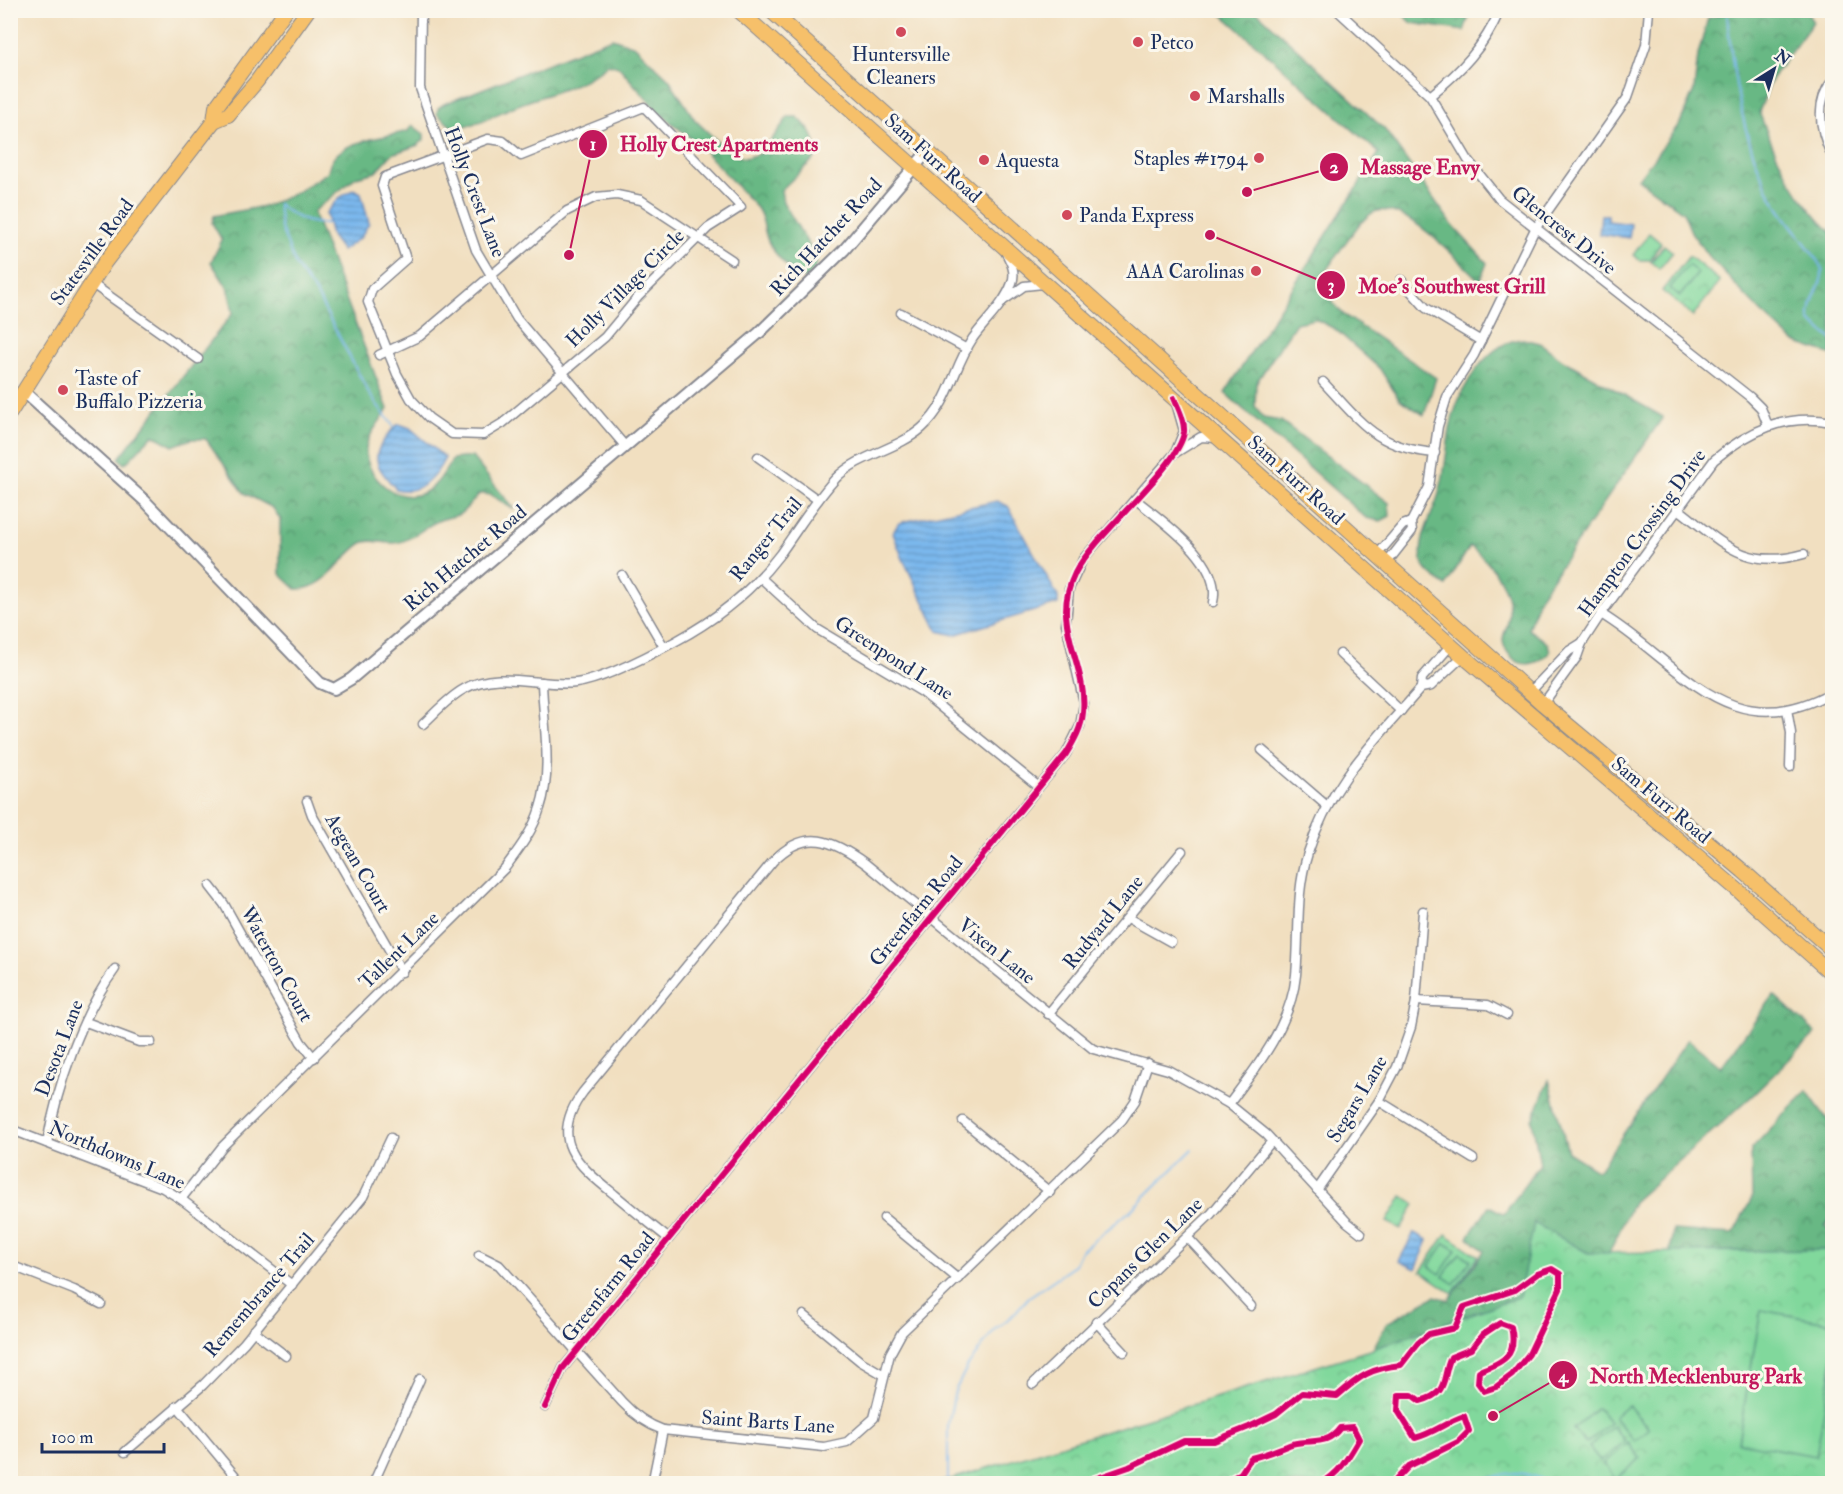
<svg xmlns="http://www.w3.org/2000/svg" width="1843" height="1494" font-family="'IM FELL Double Pica',serif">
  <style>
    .forest { fill: url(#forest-crowns); stroke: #427471; stroke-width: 1.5 }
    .park { fill: url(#park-crowns); stroke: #4e847d; stroke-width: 1.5 }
    .pitch { fill: #81d89c; stroke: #4e847d; stroke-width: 1.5 }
    .water { fill: url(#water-rules); stroke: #4b74a6; stroke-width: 1.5 }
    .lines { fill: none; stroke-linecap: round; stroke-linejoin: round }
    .stream { stroke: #7bb8ed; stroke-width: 2 }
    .minor-casing { stroke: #86878f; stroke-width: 11 }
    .tertiary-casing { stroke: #86878f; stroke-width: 14 }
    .primary-casing { stroke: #86878f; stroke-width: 16 }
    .minor { stroke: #fff; stroke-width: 8 }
    .tertiary { stroke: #fff; stroke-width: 10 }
    .primary { stroke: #f6c06b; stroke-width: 14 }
    .cycleway-casing { stroke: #fbf7ec; stroke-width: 10 }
    .cycleway { stroke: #d6006c; stroke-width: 6 }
    .poi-dot { fill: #d1495b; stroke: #fbf7ec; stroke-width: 2 }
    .labels { text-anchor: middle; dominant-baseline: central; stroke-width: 6; stroke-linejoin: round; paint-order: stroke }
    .poi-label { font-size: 20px; fill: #1b2f5e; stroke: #fbf7ec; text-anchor: start }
    .street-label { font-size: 20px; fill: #1b2f5e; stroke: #fbf7ec }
    .leader { fill: none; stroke: #c2185b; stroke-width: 2 }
    .callout-dot { fill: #c2185b; stroke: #fbf7ec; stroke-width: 2 }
    .mark-label { font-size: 18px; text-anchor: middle; font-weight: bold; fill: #fff }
    .callout-label { font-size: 21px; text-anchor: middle; font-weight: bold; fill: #c2185b; stroke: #fbf7ec; stroke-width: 6; stroke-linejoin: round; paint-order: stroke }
  </style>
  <defs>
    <pattern id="forest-crowns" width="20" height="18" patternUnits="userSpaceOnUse" patternTransform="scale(1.5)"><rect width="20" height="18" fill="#68b884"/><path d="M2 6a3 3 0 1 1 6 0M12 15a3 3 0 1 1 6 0" fill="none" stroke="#55966f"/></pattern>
    <pattern id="park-crowns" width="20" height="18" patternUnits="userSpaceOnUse" patternTransform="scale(1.5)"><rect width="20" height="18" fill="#81d89c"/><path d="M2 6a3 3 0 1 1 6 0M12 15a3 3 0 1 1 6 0" fill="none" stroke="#6fba89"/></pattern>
    <pattern id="water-rules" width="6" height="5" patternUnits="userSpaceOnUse" patternTransform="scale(1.5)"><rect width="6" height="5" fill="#7bb8ed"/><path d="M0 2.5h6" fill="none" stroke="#6496c3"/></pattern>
  </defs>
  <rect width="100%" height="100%" fill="#fbf7ec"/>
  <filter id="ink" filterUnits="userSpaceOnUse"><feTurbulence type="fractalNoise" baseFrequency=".0167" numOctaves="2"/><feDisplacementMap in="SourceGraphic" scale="12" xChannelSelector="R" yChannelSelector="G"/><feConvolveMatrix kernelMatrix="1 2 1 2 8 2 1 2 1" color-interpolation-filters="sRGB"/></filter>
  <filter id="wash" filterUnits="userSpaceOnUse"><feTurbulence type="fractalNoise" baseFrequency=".008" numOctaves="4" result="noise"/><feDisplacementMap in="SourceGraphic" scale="24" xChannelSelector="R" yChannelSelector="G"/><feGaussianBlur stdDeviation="1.35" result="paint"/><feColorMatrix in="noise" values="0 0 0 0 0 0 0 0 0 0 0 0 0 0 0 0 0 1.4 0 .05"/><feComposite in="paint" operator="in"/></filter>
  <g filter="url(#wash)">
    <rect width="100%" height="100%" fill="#f1dfc0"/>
    <g class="forest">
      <path d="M1737,10L1806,11L1813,22L1772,78L1759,112C1776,157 1796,200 1832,233V355L1794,342L1761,312L1708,256L1691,232L1683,212L1638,179L1680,123L1694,90L1698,55L1708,18Z"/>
      <path d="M1218,11H1256L1385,130L1453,226L1487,263L1480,281C1460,263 1397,190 1368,216C1351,231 1337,256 1323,275L1327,296L1343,314L1436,378L1424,415L1399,399L1380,369L1335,329L1315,319L1296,323L1256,383L1255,406L1263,418L1281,421L1389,503L1390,516L1381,521L1366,518L1225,393L1379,153Z"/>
      <polygon points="1399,11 1471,11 1464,31 1412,23"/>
      <path d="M612,38L635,46L651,62L669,79L695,120L731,154L745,158L762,153L788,117H797C811,129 818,140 815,158L781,190L783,202L817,259L815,269L806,279C793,275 774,254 768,241C763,229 765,219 757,208L700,146L657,111L619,67L608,64C582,87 549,93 518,105C494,114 478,127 452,127L437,114L438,108L444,104Z"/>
      <path d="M412,125L424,134V140L418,145L392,154L376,172L356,177L313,212L388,409C382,419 366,437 366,449C365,479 400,507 427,491C439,484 445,470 453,459L472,457L514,509C502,504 494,492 479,494C473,501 468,508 460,514C454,517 449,517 443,519C426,524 411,542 394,543C383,544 371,538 362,543C340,557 326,591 296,589L280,574V519L273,508L244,493L206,439H191L173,446L153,435L128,461L124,464L119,458L233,313L229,290L211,262L222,240L212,223L214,216L269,205L299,191L328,172C332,141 376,139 400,133L408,131Z"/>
      <path d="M1523,339L1540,343L1563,360L1663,417L1540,596L1528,629L1548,644L1550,652C1536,667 1517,670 1505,648C1500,637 1506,632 1508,622C1515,592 1491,563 1470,546L1446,586C1437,579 1424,572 1422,560C1417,540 1434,512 1439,493C1447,468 1446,441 1453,416C1462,385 1489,341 1523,339Z"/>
      <polygon points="1774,995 1816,1033 1751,1097 1633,1202 1609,1253 1588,1253 1535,1224 1519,1297 1373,1349 1387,1323 1435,1296 1449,1300 1484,1251 1468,1237 1489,1206 1504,1214 1540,1164 1532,1120 1549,1080 1568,1152 1598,1171 1688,1039 1721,1067"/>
      <polygon points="1807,1091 1832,1126 1832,1217 1825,1226 1832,1233 1832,1250 1670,1252 1673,1230 1733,1234 1752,1198 1751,1149"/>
    </g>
    <g class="park">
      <polygon points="1649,233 1661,243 1650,260 1639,260 1633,255"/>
      <polygon points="1689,256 1720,281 1693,316 1662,291"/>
      <polygon points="1534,1223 1588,1253 1832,1250 1832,1483 935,1484 1373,1349 1519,1297"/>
      <polygon points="1446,1234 1478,1256 1453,1293 1421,1271"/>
    </g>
    <g class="pitch">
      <polygon points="1664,245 1673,252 1659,269 1651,262"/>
      <polygon points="1688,265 1698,273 1680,296 1670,288"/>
      <polygon points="1402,1196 1415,1204 1401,1229 1387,1222"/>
      <polygon points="1445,1243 1456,1250 1440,1274 1429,1266"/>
      <polygon points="1460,1253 1471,1260 1454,1284 1443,1276"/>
      <polygon points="1761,1310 1832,1323 1832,1365 1816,1456 1738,1442"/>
      <polygon points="1628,1405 1649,1429 1634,1441 1614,1417"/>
      <polygon points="1598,1408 1610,1423 1586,1444 1573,1429"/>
      <polygon points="1613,1426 1625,1441 1601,1462 1589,1447"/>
      <polygon points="1628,1443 1640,1458 1616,1479 1604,1464"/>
    </g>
    <g class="water">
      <polygon points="354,189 361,193 369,223 361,237 342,251 331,236 326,213 339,198"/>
      <polygon points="1601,215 1608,215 1608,221 1631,224 1629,238 1599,234"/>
      <path d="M399,424L410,428L445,458C435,478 421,495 396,489C383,473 369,463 382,443C387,436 391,429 399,424Z"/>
      <polygon points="997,501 1008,506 1058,597 1058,604 960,633 954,635 938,631 903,559 893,533 898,524 903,522"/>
      <polygon points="1414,1233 1428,1240 1416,1269 1399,1261"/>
    </g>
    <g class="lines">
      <g class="stream">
        <path d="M1727,15C1733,76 1742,135 1768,190C1782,220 1808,241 1822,269C1824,286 1808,298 1810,321L1832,339"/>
        <polyline points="278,204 281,228 296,266 317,295 370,395 394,427"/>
        <path d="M278,204C293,216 307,225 327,223"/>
        <polyline points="948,1484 948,1425 955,1391 967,1367 994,1330 1012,1316 1029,1297 1074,1266 1081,1251 1130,1211 1193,1149"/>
        <path d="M1477,1484C1504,1471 1524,1468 1550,1484"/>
      </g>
    </g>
  </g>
  <g filter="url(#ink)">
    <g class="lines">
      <g class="minor-casing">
        <g id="minor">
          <polyline points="421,10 420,88 476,250 517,319 625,446"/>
          <polyline points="1337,10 1430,96 1468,160 1499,199 1750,397 1761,408 1768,426"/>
          <path d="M1832,81C1814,104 1820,131 1832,156"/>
          <path d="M1430,96C1461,71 1484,47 1500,10"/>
          <polygon points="644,107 741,207 708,228 638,297 605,337 503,423 483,435 452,434 429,418 411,399 397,374 368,302 372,289 406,259 382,186 385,177 488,139 503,141 521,156"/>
          <polyline points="1401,280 1426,308 1481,341"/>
          <polyline points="91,283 198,359"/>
          <polyline points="1004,300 1024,286 1043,284"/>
          <polyline points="901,313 967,349"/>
          <polyline points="379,355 420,336 567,211 596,197 617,195 641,200 732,260"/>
          <path d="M1323,382C1361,422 1376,448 1435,453"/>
          <polyline points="1175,453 1201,437 1217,438"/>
          <polyline points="758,457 818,500"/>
          <path d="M1135,499C1162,521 1223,562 1213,602"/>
          <path d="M1677,508C1722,542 1744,571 1804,554"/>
          <polyline points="1377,555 1403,525 1411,522"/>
          <polyline points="1386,564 1412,531 1411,522 1429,487 1438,426 1447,397 1474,355 1535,229 1628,97 1646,45 1649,10"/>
          <polyline points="622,575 664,647"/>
          <polyline points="761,578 817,629 922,692 1039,787"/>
          <path d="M1601,614C1679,661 1729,750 1832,692"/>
          <polyline points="1340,654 1401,711"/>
          <polyline points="1421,688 1431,686 1463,656"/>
          <polyline points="1530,692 1569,651 1582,643"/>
          <path d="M1543,704L1577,657L1582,643L1601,614L1714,460C1748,431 1786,413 1832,422"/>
          <polyline points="1787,709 1791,733 1790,767"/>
          <path d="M423,724C436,712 449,697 464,689C498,669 540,687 576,683C602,680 652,654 676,641C717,619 752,591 780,554C798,529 815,501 836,478C860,454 897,450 922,428C950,403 953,368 973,338C986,320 1004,305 1012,283C1016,272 1011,262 1006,253"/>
          <polyline points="1262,750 1327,806"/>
          <polyline points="307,801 312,815 402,972"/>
          <polyline points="210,886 224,904 301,1042 314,1058"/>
          <polyline points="1128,918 1171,942"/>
          <polyline points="1416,1001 1488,1005 1507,1015"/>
          <polyline points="1048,1014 1182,851"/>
          <polyline points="86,1022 139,1042 151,1042"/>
          <polyline points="1379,1101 1473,1159"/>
          <path d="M1229,1104C1258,1066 1291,1024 1296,975C1300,934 1295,893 1308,853C1329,784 1375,741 1421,688L1422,678L1451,645"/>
          <polyline points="963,1121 1050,1192"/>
          <polyline points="10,1129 163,1188 181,1199 292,1285"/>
          <path d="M47,1143C57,1087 81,1015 115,969"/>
          <polyline points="1317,1190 1379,1101 1397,1067 1411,1027 1416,1001 1423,911"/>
          <path d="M181,1199L222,1147L505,868C519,849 533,831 540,808C553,769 543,722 542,682"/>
          <polyline points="884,1218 958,1279"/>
          <path d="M668,1238C650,1224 632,1209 614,1194C576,1164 548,1139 583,1092L773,861C806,827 833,840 866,864L1093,1049L1168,1070L1229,1104L1266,1134L1347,1222L1361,1233"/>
          <polyline points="1188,1238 1251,1306"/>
          <path d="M479,1255L499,1265L622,1402C634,1415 646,1424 663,1430L824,1447L847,1442L874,1418L890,1354L902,1332L1122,1120L1135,1101L1148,1063"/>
          <polyline points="10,1265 74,1290 101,1304"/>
          <polyline points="804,1315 860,1361 884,1375"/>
          <polyline points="1096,1322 1124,1352"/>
          <polyline points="253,1331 286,1356"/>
          <polyline points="1033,1384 1211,1214 1272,1141"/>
          <polyline points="177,1406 242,1484"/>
          <polyline points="545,1407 563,1368 1066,754 1080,726 1084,703 1066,624 1069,589 1083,559 1175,453 1184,431 1176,403"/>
          <polyline points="125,1452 203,1385 244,1343 363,1197 391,1138"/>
          <polyline points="373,1484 420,1379"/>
          <polyline points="652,1484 663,1430"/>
        </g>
      </g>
      <g class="tertiary-casing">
        <polyline id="tertiary" points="23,391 145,501 320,683 334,689 351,679 759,333 844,250 927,152"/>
      </g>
      <g class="primary-casing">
        <g id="primary">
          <polyline points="738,10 1463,656 1740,892 1832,974"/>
          <polyline points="770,10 1543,704 1743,871 1832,950"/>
          <polyline points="214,121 228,115 257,81 308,10"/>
          <polyline points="10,413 105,262 214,121 216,107 286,10"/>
        </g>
      </g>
      <use href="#minor" class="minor"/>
      <use href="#tertiary" class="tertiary"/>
      <use href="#primary" class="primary"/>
      <g class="cycleway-casing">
        <g id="cycleway">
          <path d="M545,1407L563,1368L1066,754C1074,741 1082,727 1083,712C1088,663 1049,626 1075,573C1094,535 1180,466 1184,432C1185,420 1178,408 1174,398"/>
          <path d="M1080,1484L1129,1467L1184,1441H1214L1249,1427L1276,1414L1302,1393L1337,1396C1360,1376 1371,1368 1401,1365L1418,1343L1429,1334L1455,1328L1464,1307L1515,1290L1537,1274L1552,1269L1560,1274V1289L1529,1354L1512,1375L1496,1387L1484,1391L1478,1383L1479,1371C1503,1362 1518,1356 1511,1327L1500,1323L1482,1335L1471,1349L1451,1357C1441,1379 1450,1393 1420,1401L1412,1395H1399L1398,1411L1415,1438C1434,1433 1446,1422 1464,1416L1469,1431L1458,1442L1409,1466L1392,1484"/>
          <path d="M1223,1484L1241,1473L1251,1458C1266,1455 1278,1449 1292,1444C1311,1438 1326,1447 1340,1428L1353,1427L1359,1439C1348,1458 1340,1473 1320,1484"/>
        </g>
      </g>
      <use href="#cycleway" class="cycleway"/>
    </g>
  </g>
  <g class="poi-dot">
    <circle cx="901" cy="32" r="6"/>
    <circle cx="1138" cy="42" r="6"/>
    <circle cx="1195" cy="96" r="6"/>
    <circle cx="1259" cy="158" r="6"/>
    <circle cx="984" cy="160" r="6"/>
    <circle cx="1067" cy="215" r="6"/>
    <circle cx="1256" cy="271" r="6"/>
    <circle cx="63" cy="390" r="6"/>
  </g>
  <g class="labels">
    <g class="poi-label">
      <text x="1150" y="42">Petco</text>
      <text x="901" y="54" text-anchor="middle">Huntersville<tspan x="901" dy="23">Cleaners</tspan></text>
      <text x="1207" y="96">Marshalls</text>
      <text x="1247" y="158" text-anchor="end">Staples #1794</text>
      <text x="996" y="160">Aquesta</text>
      <text x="1079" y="215">Panda Express</text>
      <text x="1244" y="271" text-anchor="end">AAA Carolinas</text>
      <text x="75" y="378">Taste of<tspan x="75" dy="23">Buffalo Pizzeria</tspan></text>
    </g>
    <g class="street-label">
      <text transform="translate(933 158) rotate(42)">Sam Furr Road</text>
      <text transform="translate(475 192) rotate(69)">Holly Crest Lane</text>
      <text transform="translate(1564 230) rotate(39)">Glencrest Drive</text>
      <text transform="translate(826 237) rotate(-47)">Rich Hatchet Road</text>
      <text transform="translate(92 252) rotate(-54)">Statesville Road</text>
      <text transform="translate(625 288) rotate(-45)">Holly Village Circle</text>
      <text transform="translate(1296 480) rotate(42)">Sam Furr Road</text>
      <text transform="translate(1642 533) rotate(-54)">Hampton Crossing Drive</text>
      <text transform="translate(766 539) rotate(-51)">Ranger Trail</text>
      <text transform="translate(465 558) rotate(-40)">Rich Hatchet Road</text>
      <text transform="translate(894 658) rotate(33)">Greenpond Lane</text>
      <text transform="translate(1661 800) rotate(40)">Sam Furr Road</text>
      <text transform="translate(358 863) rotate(60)">Aegean Court</text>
      <text transform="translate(916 911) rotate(-51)">Greenfarm Road</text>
      <text transform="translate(1103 922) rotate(-51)">Rudyard Lane</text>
      <text transform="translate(399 950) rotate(-44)">Tallent Lane</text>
      <text transform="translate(997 951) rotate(39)">Vixen Lane</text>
      <text transform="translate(277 964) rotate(61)">Waterton Court</text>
      <text transform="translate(59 1048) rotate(-69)">Desota Lane</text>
      <text transform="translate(1357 1099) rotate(-59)">Segars Lane</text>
      <text transform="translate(117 1155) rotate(23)">Northdowns Lane</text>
      <text transform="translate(1145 1253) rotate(-44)">Copans Glen Lane</text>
      <text transform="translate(608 1287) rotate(-51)">Greenfarm Road</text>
      <text transform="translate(259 1295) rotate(-49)">Remembrance Trail</text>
      <text transform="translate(768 1422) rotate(4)">Saint Barts Lane</text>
    </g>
  </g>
  <path class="leader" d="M569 255L593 144M1247 192L1334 167M1210 235L1331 285M1493 1416L1563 1375"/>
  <g class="callout-dot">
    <circle cx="569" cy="255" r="6"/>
    <circle cx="1247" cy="192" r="6"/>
    <circle cx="1210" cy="235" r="6"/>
    <circle cx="1493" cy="1416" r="6"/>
    <circle cx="593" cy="144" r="15"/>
    <circle cx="1334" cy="167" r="15"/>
    <circle cx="1331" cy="285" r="15"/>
    <circle cx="1563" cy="1375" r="15"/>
  </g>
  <g class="mark-label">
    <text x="593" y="150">1</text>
    <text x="1334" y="173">2</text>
    <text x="1331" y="291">3</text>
    <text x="1563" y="1382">4</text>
  </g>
  <g class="callout-label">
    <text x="719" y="151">Holly Crest Apartments</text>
    <text x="1420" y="174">Massage Envy</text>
    <text x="1452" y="293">Moe's Southwest Grill</text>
    <text x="1696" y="1383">North Mecklenburg Park</text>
  </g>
  <rect width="1843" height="1494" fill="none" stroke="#fbf7ec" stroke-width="36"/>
  <g transform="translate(1774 69) rotate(37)" stroke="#fbf7ec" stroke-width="4.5" paint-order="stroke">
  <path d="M0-4.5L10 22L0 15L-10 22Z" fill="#1b2f5e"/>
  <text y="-9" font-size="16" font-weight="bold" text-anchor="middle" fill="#1b2f5e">N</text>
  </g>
  <path d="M42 1443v9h122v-9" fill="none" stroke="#1b2f5e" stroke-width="3"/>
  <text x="51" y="1443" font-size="18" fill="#1b2f5e" stroke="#fbf7ec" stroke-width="4.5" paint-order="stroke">100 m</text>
</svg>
